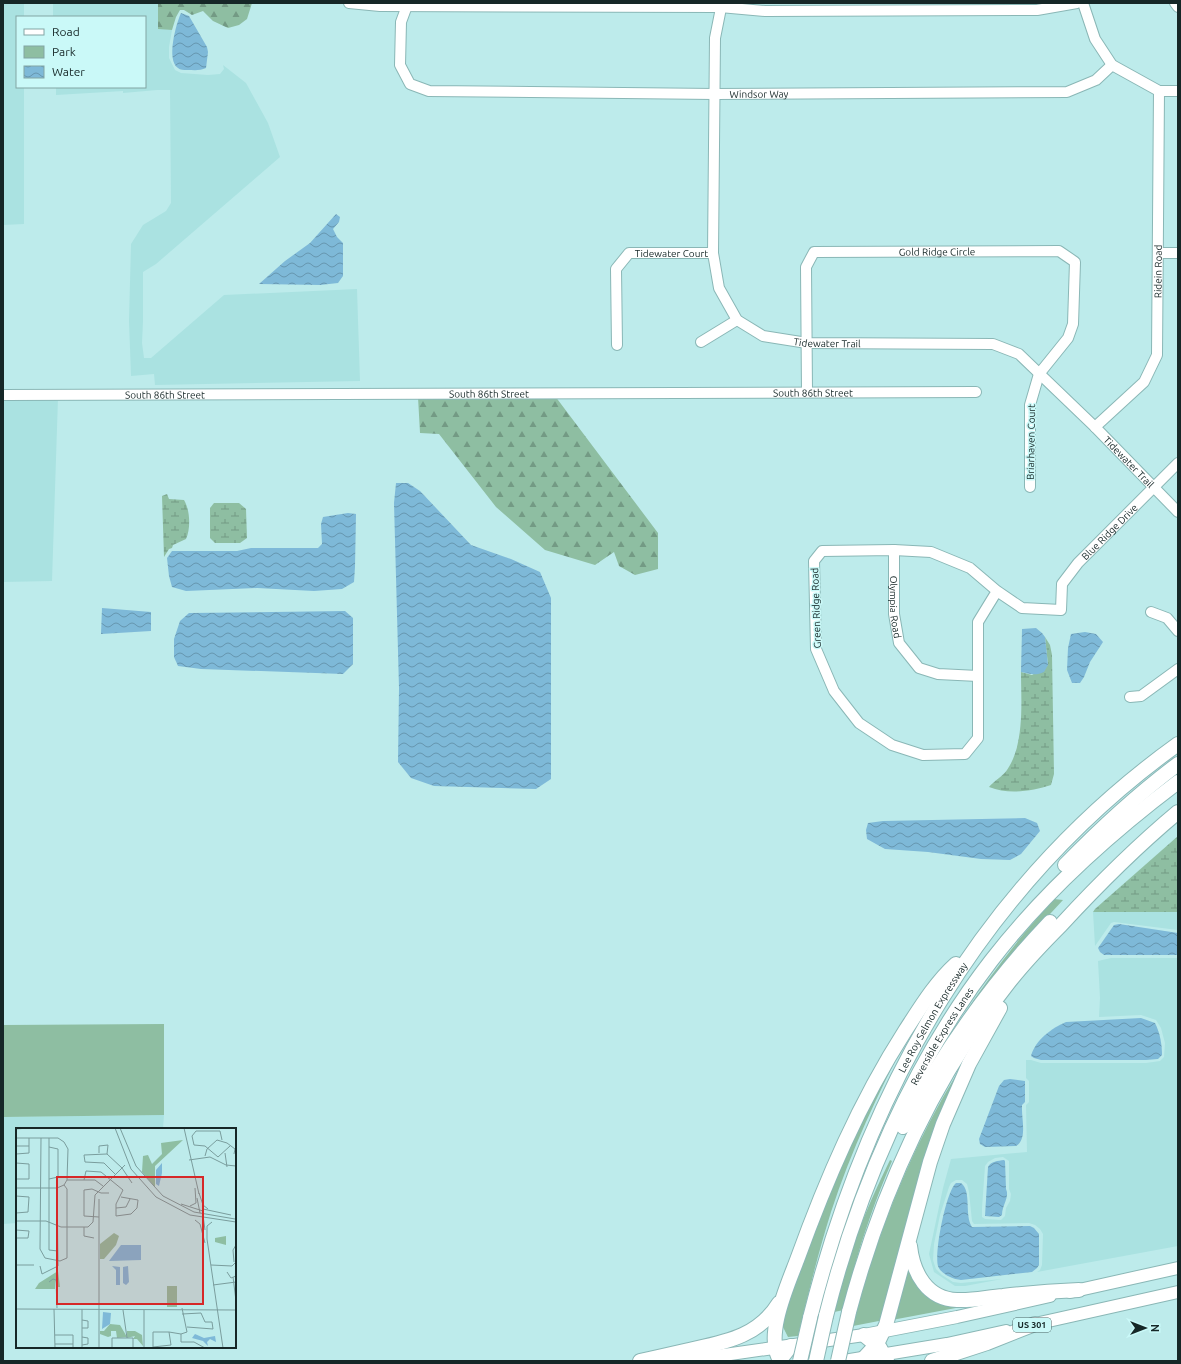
<svg xmlns="http://www.w3.org/2000/svg" width="1181" height="1364" font-family="Ubuntu,sans-serif">
  <style>
    .built { fill: #aae2e1; fill-rule: evenodd }
    .green { fill: #8ebea2 }
    .forest { fill: url(#forest-firs) }
    .wetland { fill: url(#wetland-marsh) }
    .water { fill: url(#water-waves) }
    .lines { fill: none; stroke-linecap: round; stroke-linejoin: round }
    .minor-casing { stroke: #8ab7b6; stroke-width: 12 }
    .major-casing { stroke: #8ab7b6; stroke-width: 14 }
    .highway-casing { stroke: #8ab7b6; stroke-width: 16 }
    .minor { stroke: #fff; stroke-width: 10 }
    .major { stroke: #fff; stroke-width: 12 }
    .highway { stroke: #fff; stroke-width: 14 }
    .highway-bridge-casing { stroke: #8ab7b6; stroke-width: 16; stroke-linecap: butt }
    .highway-bridge { stroke: #fff; stroke-width: 14 }
    .labels { text-anchor: middle; dominant-baseline: central; stroke-width: 3; stroke-linejoin: round; paint-order: stroke }
    .shield { fill: #caf9f8; stroke: #4c6666; stroke-width: 1 }
    .shield-label { font-size: 9px; font-weight: bold; fill: #162727 }
    .street-label { font-size: 10px; fill: #162727; stroke: #caf9f8 }
    .inset-road { fill: none; stroke: #7a9d9d; stroke-width: 1 }
    .view { fill: #d62828; fill-opacity: 0.15; stroke: #d62828; stroke-width: 2 }
    .inset-edge { fill: none; stroke: #162727; stroke-width: 2 }
  </style>
  <defs>
    <pattern id="forest-firs" width="22" height="20" patternUnits="userSpaceOnUse"><rect width="22" height="20" fill="#8ebea2"/><path d="M5 1l3.5 6h-7zM16 11l3.5 6h-7z" fill="#739a84"/></pattern>
    <pattern id="wetland-marsh" width="20" height="14" patternUnits="userSpaceOnUse"><rect width="20" height="14" fill="#8ebea2"/><path d="M1 5h8M5 5V1M11 12h8M15 12V8" fill="none" stroke="#739a84"/></pattern>
    <pattern id="water-waves" width="16" height="10" patternUnits="userSpaceOnUse"><rect width="16" height="10" fill="#7eb9d8"/><path d="M0 5q4-4 8 0t8 0" fill="none" stroke="#6696af"/></pattern>
  </defs>
  <rect width="100%" height="100%" fill="#bdebeb"/>
  <g class="built">
    <polygon points="3,3 24,3 24,17 17,17 17,87 24,87 24,224 3,225"/>
    <polygon points="53,3 158,3 158,28 172,30 169,47 169,58 175,70 181,73 208,75 220,74 224,69 223,65 246,83 268,123 280,157 156,264 143,272 143,321 142,343 144,358 151,358 224,295 357,289 360,381 155,385 154,374 131,376 129,321 131,244 143,225 166,211 171,203 170,90 157,90 123,93 123,91 56,95 56,87 145,87 145,17 53,17"/>
    <polygon points="3,398 58,398 52,581 3,582"/>
    <polygon points="1093,912 1178,912 1178,930 1114,922 1111,923 1095,946"/>
    <path d="M1111,958H1178V1246L1037,1272L1040,1270L1042,1265L1043,1234L1040,1229L1035,1225L1029,1223L974,1224L972,1221L969,1192L967,1184L962,1180H956L951,1183L949,1187L940,1215L934,1244L933,1260L936,1269L942,1275L953,1282L961,1283L1002,1279L965,1286H955L934,1272L929,1254L943,1188L951,1159L1027,1152L1026,1105L1029,1102V1081L1026,1078V1060H1031L1041,1063H1146L1160,1061L1164,1057L1165,1043L1161,1028L1156,1020L1141,1015L1099,1017L1100,998L1098,961ZM1003,1157L1009,1161V1189L1011,1194L1010,1201L1006,1208L1005,1216L1001,1220L985,1219L982,1217V1208L985,1166L988,1162L995,1158Z"/>
    <polygon points="164,1115 163,1129 17,1129 17,1223 3,1224 3,1117"/>
  </g>
  <g class="green">
    <path d="M1054,899L1063,900L1026,940L953,1031C984,983 1015,942 1054,899Z"/>
    <polygon points="164,1024 164,1115 3,1117 3,1025"/>
    <path d="M908,1036C878,1093 851,1151 831,1212C818,1253 808,1295 798,1336L788,1337L782,1325L781,1319L846,1143Z"/>
    <path d="M956,1075L959,1077L884,1320L853,1326C875,1239 909,1152 956,1075Z"/>
    <path d="M890,1160L892,1161C871,1210 855,1258 844,1310L834,1312C844,1261 867,1207 890,1160Z"/>
    <polygon points="906,1262 910,1266 961,1307 892,1320"/>
  </g>
  <g class="forest">
    <polygon points="158,3 252,3 247,19 239,25 228,28 213,21 203,11 192,15 184,10 180,10 176,17 172,30 158,29"/>
    <polygon points="555,396 658,533 658,569 635,575 619,566 614,552 595,565 545,550 496,507 439,434 420,433 418,397"/>
  </g>
  <g class="wetland">
    <path d="M167,494L169,499L184,500C190,510 191,528 186,539L173,545L172,548L169,549L164,557L162,496Z"/>
    <polygon points="214,503 239,503 246,509 247,538 240,543 215,543 210,538 210,508"/>
    <path d="M1045,637L1050,645L1052,655L1054,774L1051,785C1032,791 1009,795 989,787C994,781 1003,776 1007,770C1025,744 1021,701 1021,672L1032,675L1048,665Z"/>
    <polygon points="1178,836 1178,912 1093,912 1095,909"/>
  </g>
  <g class="water">
    <path d="M181,13L189,16L207,47L208,52L206,68C200,71 194,70 187,70C184,70 180,70 178,68C166,60 176,24 181,13Z"/>
    <polygon points="336,214 340,217 339,222 333,229 337,237 343,243 343,276 338,283 320,285 259,284 285,261 310,243"/>
    <polygon points="396,483 408,483 420,491 471,545 511,559 540,572 551,598 551,779 536,789 434,786 411,778 398,762 399,688 394,503"/>
    <polygon points="348,513 356,514 355,567 354,582 342,589 314,591 257,588 186,591 172,587 169,576 167,558 172,551 237,551 251,548 318,548 322,544 321,524 323,517"/>
    <polygon points="102,608 151,612 151,631 101,634"/>
    <polygon points="345,611 353,618 353,664 343,674 201,669 178,666 174,657 174,639 180,621 189,613"/>
    <path d="M1036,628L1042,633L1045,637L1048,665L1044,672C1036,676 1030,674 1021,672L1022,629Z"/>
    <polygon points="1085,632 1096,634 1103,642 1090,662 1084,677 1080,683 1072,683 1067,670 1068,648 1071,634"/>
    <polygon points="1025,818 1037,823 1040,831 1021,854 1010,860 981,859 928,852 885,849 867,839 866,830 868,823 883,821"/>
    <polygon points="1119,924 1178,933 1178,955 1104,955 1100,952 1098,948 1114,925"/>
    <path d="M1141,1018L1155,1023C1160,1033 1162,1044 1162,1055L1158,1059L1146,1060H1041L1034,1058L1031,1056C1035,1040 1052,1028 1066,1022Z"/>
    <path d="M1010,1079L1025,1081V1102L1022,1105V1110C1022,1120 1027,1140 1016,1146L985,1147L980,1144L979,1139L999,1086L1004,1080Z"/>
    <path d="M1004,1160L1005,1161L1006,1189C1010,1197 1002,1205 1002,1215L999,1217L985,1216L988,1167C991,1161 998,1161 1004,1160Z"/>
    <path d="M956,1183H961C972,1191 964,1215 972,1227L1030,1226L1034,1228L1039,1234V1265L1037,1268L1032,1272L961,1280C952,1279 941,1274 938,1266C934,1253 946,1191 956,1183Z"/>
  </g>
  <g class="lines">
    <g class="minor-casing">
      <g id="minor">
        <polyline points="349,3 380,6 720,7 765,11 1037,10 1077,3"/>
        <path id="s1" d="M408,3L401,22L400,65L410,84L429,91L715,94L1067,92L1096,80L1112,65"/>
        <path id="s2" d="M722,3L715,38L713,253L719,288L737,320L763,336L807,343L993,344L1019,354L1095,427L1178,512"/>
        <polyline points="1083,3 1095,39 1112,65 1159,91 1178,91"/>
        <polyline points="1175,3 1178,7"/>
        <polyline points="1158,253 1178,253"/>
        <polyline points="701,342 737,320"/>
        <path id="s3" d="M617,345L616,269L629,253H713"/>
        <path id="s4" d="M807,392L806,267L814,252L1059,251L1075,262L1073,324L1068,338L1039,374L1030,405V487"/>
        <path id="s5" d="M3,395L976,392"/>
        <path id="s6" d="M1095,427L1144,382L1157,355L1159,91"/>
        <path id="s7" d="M894,550V614L899,643L919,668L938,674L978,676"/>
        <path id="s8" d="M997,591L978,622V738L965,754L923,755L892,745L859,723L834,691L816,649L814,561L822,551L894,550L931,552L970,568L997,591L1022,608L1061,610L1062,584L1078,563L1178,463"/>
        <polyline points="1151,612 1167,618 1178,631"/>
        <polyline points="1130,697 1141,696 1178,669"/>
      </g>
    </g>
    <g class="major-casing">
      <g id="major">
        <polyline points="1070,1292 1178,1268"/>
        <polyline points="1026,1326 1178,1292"/>
        <polyline points="682,1361 864,1335 957,1317 1050,1296"/>
        <polyline points="844,1361 947,1344 1006,1331"/>
      </g>
    </g>
    <g class="highway-casing">
      <g id="highway">
        <path d="M1065,865C1100,829 1138,794 1178,764"/>
        <path d="M903,1127C943,1052 992,983 1050,922"/>
        <path d="M910,1246C913,1273 927,1299 957,1300C972,1301 988,1297 1003,1296C1028,1293 1053,1291 1079,1290"/>
        <path d="M849,1312C880,1196 931,1082 1006,986C1022,965 1042,944 1061,925C1098,885 1136,847 1178,812"/>
        <path id="s9" d="M826,1316C857,1192 913,1062 991,961C1044,892 1109,834 1178,782"/>
        <path id="s10" d="M810,1318C868,1088 983,884 1178,744"/>
        <polyline points="864,1335 880,1348 887,1361"/>
        <polyline points="864,1358 877,1344 886,1325 930,1162 943,1124 969,1064 1000,1008"/>
        <path d="M640,1361C656,1357 673,1354 689,1350C725,1342 758,1337 779,1303"/>
        <polyline points="779,1361 791,1346"/>
        <path d="M781,1361C763,1339 788,1284 797,1260C826,1180 859,1103 905,1031C920,1008 935,983 956,964"/>
        <polyline points="932,1361 987,1343 1035,1324"/>
      </g>
    </g>
    <use href="#minor" class="minor"/>
    <use href="#major" class="major"/>
    <use href="#highway" class="highway"/>
    <g class="highway-bridge-casing">
      <g id="highway-bridge">
        <polyline points="800,1361 810,1318"/>
        <polyline points="816,1361 826,1316"/>
        <polyline points="838,1361 849,1312"/>
      </g>
    </g>
    <use href="#highway-bridge" class="highway-bridge"/>
  </g>
  <g class="labels">
    <rect class="shield" x="1013" y="1318" width="38" height="14" rx="3"/>
    <g class="shield-label">
      <text x="1032" y="1325">US 301</text>
    </g>
    <g class="street-label">
      <text stroke="none"><textPath href="#s1" startOffset="435">Windsor Way</textPath></text>
      <text stroke="none"><textPath href="#s4" startOffset="265">Gold Ridge Circle</textPath></text>
      <text stroke="none"><textPath href="#s3" startOffset="139">Tidewater Court</textPath></text>
      <text stroke="none"><textPath href="#s6" startOffset="180">Ridein Road</textPath></text>
      <text stroke="none"><textPath href="#s2" startOffset="418">Tidewater Trail</textPath></text>
      <text stroke="none"><textPath href="#s5" startOffset="810">South 86th Street</textPath></text>
      <text stroke="none"><textPath href="#s5" startOffset="486">South 86th Street</textPath></text>
      <text stroke="none"><textPath href="#s5" startOffset="162">South 86th Street</textPath></text>
      <text transform="translate(1031 442) rotate(-89)">Briarhaven Court</text>
      <text stroke="none"><textPath href="#s2" startOffset="766">Tidewater Trail</textPath></text>
      <text stroke="none"><textPath href="#s8" startOffset="827">Blue Ridge Drive</textPath></text>
      <text stroke="none"><textPath href="#s7" startOffset="57">Olympia Road</textPath></text>
      <text transform="translate(816 608) rotate(-92)">Green Ridge Road</text>
      <text stroke="none"><textPath href="#s10" startOffset="326">Lee Roy Selmon Expressway</textPath></text>
      <text stroke="none"><textPath href="#s9" startOffset="304">Reversible Express Lanes</textPath></text>
    </g>
  </g>
  <g transform="translate(16 1128)">
    <rect width="220" height="220" fill="#bdebeb"/>
    <path d="M151,158H161V179H128H151Z" fill="#8ebea2"/>
    <path d="M98,105L103,108L100,117L88,131H84V116ZM42,143L44,159H41L39,151V161H19L23,155Z" fill="#8ebea2"/>
    <path d="M167,12L139,38V59L126,44L127,28L132,27L136,36L146,26L145,15ZM210,108V117L199,114V110ZM94,196L104,197L111,209L101,210L100,203H95V208L92,209L84,206V203H88ZM111,203H119L126,207L127,218L121,211H117L119,208L111,210Z" fill="#8ebea2"/>
    <path d="M146,35V45L143,58L140,56V42ZM105,117H125V132L93,133ZM96,138L104,139V157H100V142ZM112,138L113,154L110,157L107,155V139ZM87,184L95,185L94,196L86,201ZM179,206L188,210L199,208L200,214L194,211L191,214L192,218L187,213L176,210Z" fill="#7eb9d8"/>
    <path class="inset-road" d="M99,0L115,41L140,69L174,87L220,94M104,0L120,38L147,68L178,84L219,91M168,0L183,66M0,1L12,0M0,10H42L48,14M25,10L24,121L29,130L44,133L51,130V61L48,57M33,10V122L42,123M206,12L204,3H180L176,8L178,17L189,18L202,29L214,18M48,14L52,21L51,52L48,57M0,18H13M83,25V18L92,17L91,26M209,25L211,39M0,26L13,25V10M189,28L191,21L201,12L211,15L219,21L218,26M173,32L194,29L210,37L220,38M0,35L13,36V51H0M99,46L88,35L69,34L68,27L91,26L106,40L116,55M33,51L42,49V21L33,19M51,52H79L87,58M68,52L70,43L85,44L107,62L100,76V88L115,86L121,80L122,72L105,69M0,60H41L48,57M183,65L187,77L192,81M0,68L13,69L12,84L0,85M181,70L184,85M165,76L187,83M174,78L180,75L179,60M100,80L110,79L114,71M185,83L187,81L215,87M187,87L189,102M83,89L68,88V62L76,61L85,65H93M179,92L184,96L189,115M0,93H30L45,99H72L77,94L79,67L109,37M68,99V108L78,110M0,102L13,103L12,110H0M191,111L207,220M191,111V98L196,94M218,134L217,122L220,117M0,137H18M195,137L216,138L220,134M24,138L26,146L42,138L41,60M211,144L215,150L220,148M217,149L220,173M33,154L37,151L40,152L41,180M197,157L220,154M0,181L220,182M38,181L39,220M107,182L111,210M166,186L185,185L189,194H196L197,201L171,199M66,200H72V193L66,192M137,204H153L155,217L137,219ZM153,204L165,206V214H178L189,220M165,206L171,204L166,180M39,207H57V220M66,209L72,210V216L66,217M39,216H57M66,220V181M83,220V71M96,220V210H117V220M128,220V182"/>
    <path class="view" d="M41,49H187V176H41Z"/>
    <rect width="220" height="220" class="inset-edge"/>
  </g>
  <rect width="1181" height="1364" fill="none" stroke="#162727" stroke-width="8"/>
  <rect x="16" y="16" width="130" height="72" fill="#caf9f8" stroke="#82a5a4"/>
  <rect x="24" y="29" width="20" height="6" fill="#ffffff" stroke="#82a5a4"/>
  <text x="52" y="36" font-size="12" fill="#162727">Road</text>
  <rect x="24" y="46" width="20" height="12" fill="#8ebea2" stroke="#82a5a4"/>
  <text x="52" y="56" font-size="12" fill="#162727">Park</text>
  <rect x="24" y="66" width="20" height="12" fill="url(#water-waves)" stroke="#82a5a4"/>
  <text x="52" y="76" font-size="12" fill="#162727">Water</text>
  <g transform="translate(1145 1328) rotate(90)" stroke="#caf9f8" stroke-width="3" paint-order="stroke">
  <path d="M0-3L7 15L0 10L-7 15Z" fill="#162727"/>
  <text y="-6" font-size="11" font-weight="bold" text-anchor="middle" fill="#162727">N</text>
  </g>
</svg>
